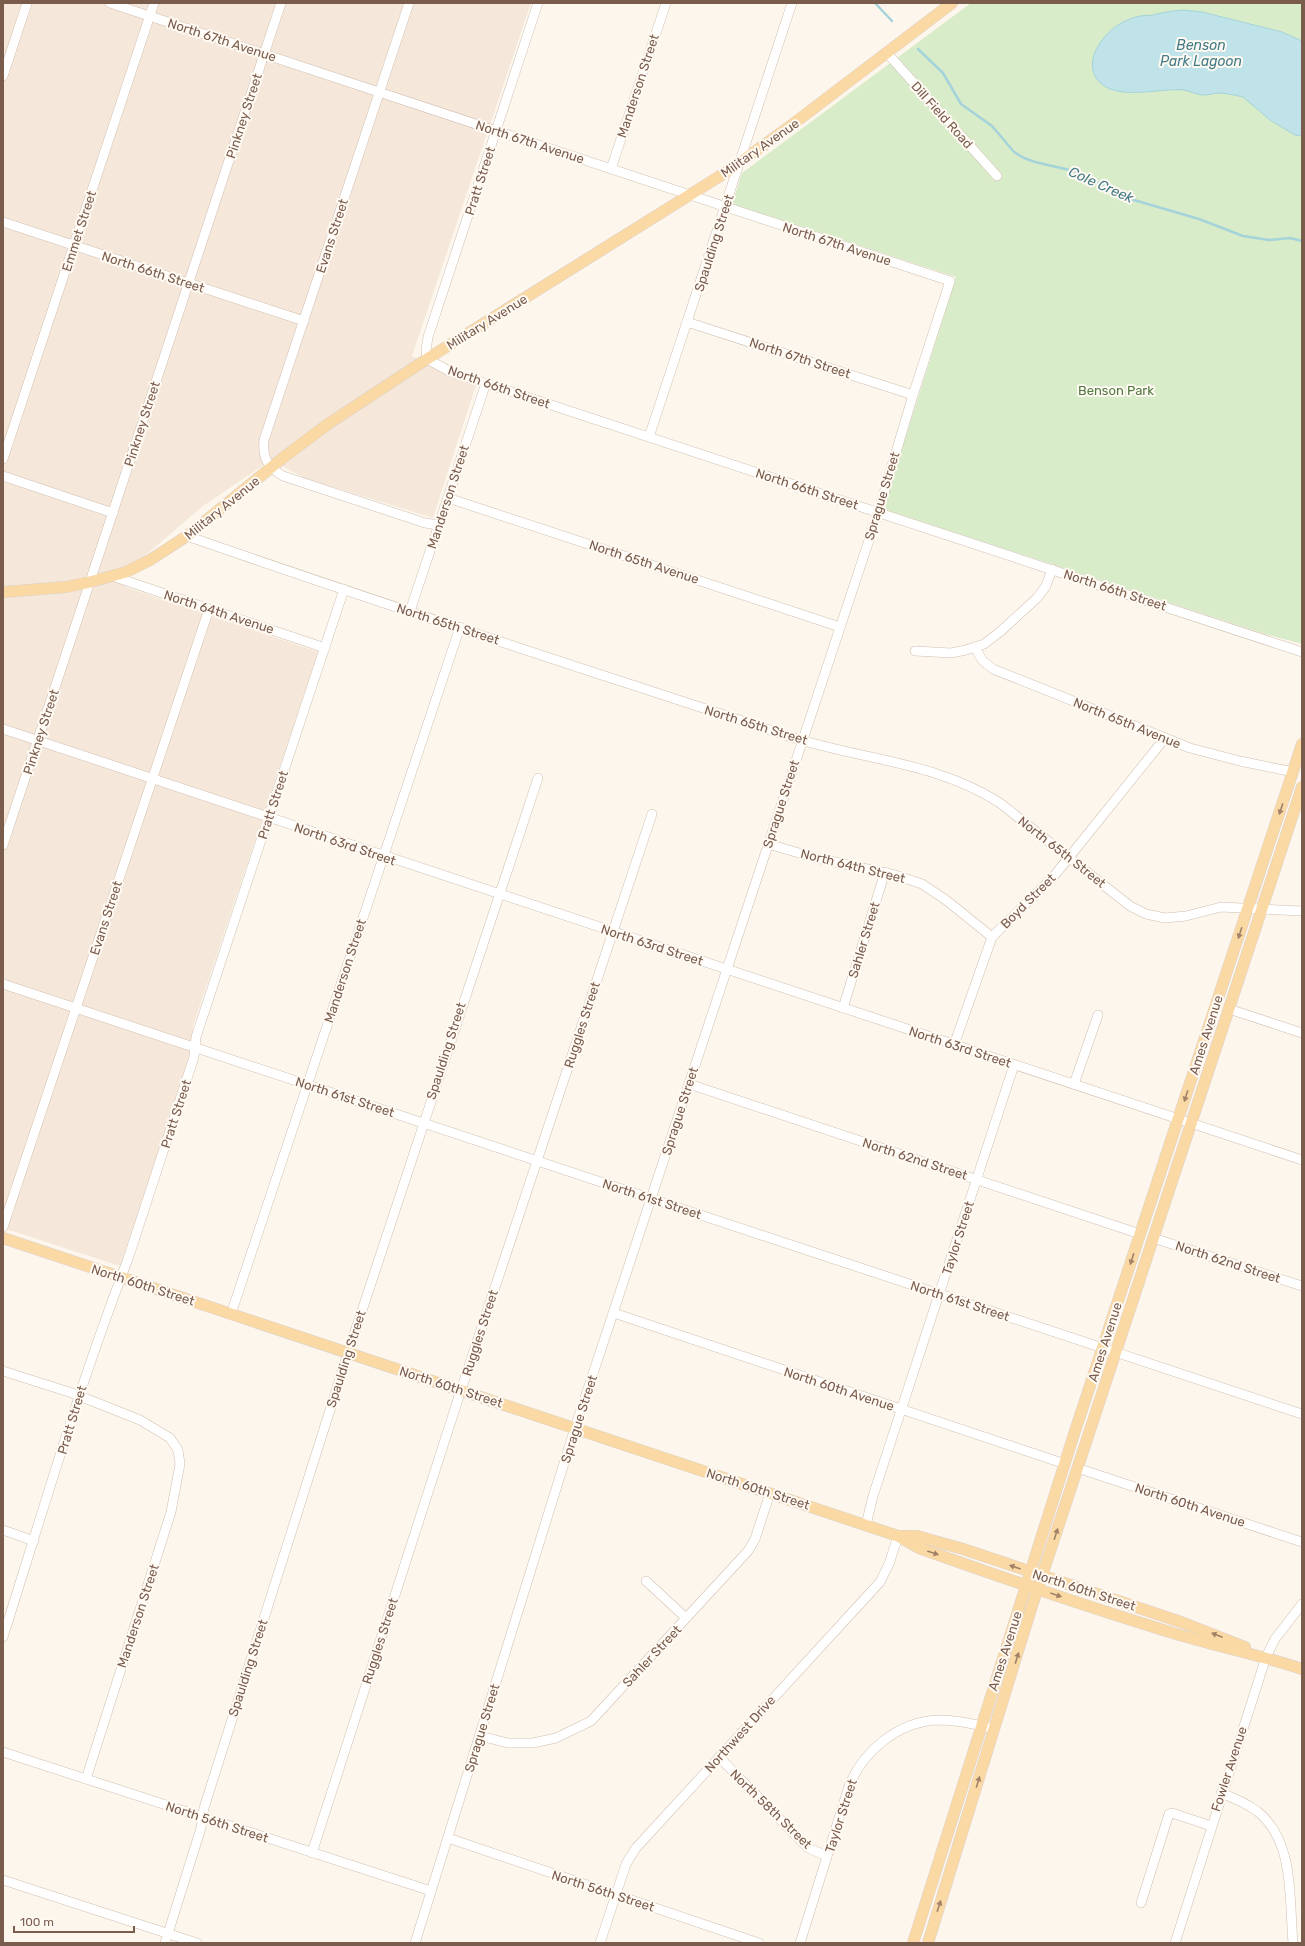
<svg xmlns="http://www.w3.org/2000/svg" width="1305" height="1946" font-family="Rubik,sans-serif">
  <style>
    .residential { fill: #f5e8da }
    .green { fill: #d8ecc9 }
    .water { fill: #bfe3e8; stroke: #a5d3da }
    .lines { fill: none; stroke-linecap: round; stroke-linejoin: round }
    .stream { stroke: #a5d3da; stroke-width: 2.5 }
    .minor-casing { stroke: #d1beb0; stroke-width: 10 }
    .major-casing { stroke: #dad1cd; stroke-width: 12 }
    .minor { stroke: #fff; stroke-width: 9 }
    .major { stroke: #fbd9a5; stroke-width: 11 }
    .oneway { fill: #a18267 }
    .labels { text-anchor: middle; dominant-baseline: central; stroke-width: 4; stroke-linejoin: round; paint-order: stroke }
    .street-label { font-size: 13px; fill: #7a5c4d; stroke: #fffaf3 }
    .park-label { font-size: 13px; fill: #537a41; stroke: #fffaf3 }
    .water-label { font-size: 14px; font-style: italic; fill: #437c86; stroke: #fffaf3 }
  </style>
  <rect width="100%" height="100%" fill="#fdf6ec"/>
  <polygon class="residential" points="3,3 531,3 412,356 476,385 433,518 304,478 271,460 203,506 126,572 126,587 318,652 193,1026 192,1057 120,1266 3,1228"/>
  <polygon class="green" points="971,3 1302,3 1302,644 1262,633 883,509 956,277 732,204 742,173"/>
  <path class="water" d="M1183,10L1202,12L1282,32L1302,41V136L1295,135L1270,120L1243,97C1234,95 1226,93 1216,93C1212,94 1208,95 1204,95C1197,95 1190,91 1184,90C1159,87 1110,104 1095,76C1091,69 1092,59 1095,52C1103,34 1121,19 1141,16C1145,15 1149,16 1153,15C1164,12 1172,11 1183,10Z"/>
  <g class="lines">
    <g class="stream">
      <polyline points="875,3 892,21"/>
      <polyline points="918,49 943,73 961,104 992,126 1014,152 1024,158 1035,162 1078,172 1127,198 1199,219 1243,236 1269,240 1290,238 1302,241"/>
    </g>
    <g class="minor-casing">
      <g id="minor">
        <polyline points="110,3 950,281 913,395 878,513 575,1428 415,1943"/>
        <path d="M409,3L264,440C262,458 268,467 283,476L425,523L439,525"/>
        <polyline points="538,3 428,337 426,350 427,359 451,372 1302,652"/>
        <polyline points="887,53 997,176"/>
        <polyline points="3,76 27,3"/>
        <polyline points="611,169 666,3"/>
        <polyline points="3,222 304,321"/>
        <polyline points="687,322 913,395"/>
        <polyline points="649,437 792,3"/>
        <polyline points="3,459 154,3"/>
        <polyline points="3,476 113,513"/>
        <polyline points="448,498 840,627"/>
        <path d="M187,536C387,606 588,670 788,736C860,760 935,761 1000,803L1130,906L1146,914L1165,918L1186,916L1221,907L1302,911"/>
        <polyline points="112,576 325,648"/>
        <polyline points="410,611 486,383"/>
        <polyline points="975,647 982,660 993,669 1190,748 1240,761 1293,772"/>
        <polyline points="915,651 951,653 966,650 984,644 1001,631 1037,598 1046,586 1052,569"/>
        <polyline points="3,729 1302,1160"/>
        <polyline points="768,844 816,858 895,875 922,884 946,900 992,937"/>
        <polyline points="3,845 281,3"/>
        <polyline points="3,984 1302,1414"/>
        <polyline points="843,1008 885,872"/>
        <polyline points="1229,1009 1302,1033"/>
        <polyline points="954,1045 992,937 1054,876 1165,738"/>
        <polyline points="689,1084 1140,1234"/>
        <polyline points="1074,1084 1098,1015"/>
        <polyline points="3,1227 209,609"/>
        <polyline points="1153,1238 1302,1286"/>
        <polyline points="614,1313 1065,1464"/>
        <polyline points="231,1314 460,627"/>
        <polyline points="3,1371 72,1393 140,1420 170,1438 178,1450 180,1464 171,1512 86,1779"/>
        <polyline points="1077,1468 1302,1542"/>
        <polyline points="866,1525 873,1496 1014,1065"/>
        <polyline points="3,1530 34,1541"/>
        <polyline points="646,1581 686,1618"/>
        <path d="M3,1637C43,1511 80,1383 128,1259L194,1057L196,1037L344,589"/>
        <polyline points="480,1736 508,1743 533,1743 556,1738 591,1721 748,1551 755,1539 770,1493"/>
        <polyline points="3,1752 431,1891"/>
        <polyline points="719,1757 808,1848 827,1856"/>
        <path d="M1221,1793C1234,1798 1246,1803 1257,1811C1295,1841 1289,1899 1293,1943"/>
        <polyline points="448,1838 759,1943"/>
        <polyline points="312,1853 461,1390 652,814"/>
        <polyline points="3,1880 197,1943"/>
        <polyline points="1141,1903 1169,1814 1172,1813 1211,1826"/>
        <polyline points="165,1943 201,1828 204,1808 348,1353 538,778"/>
        <polyline points="600,1943 626,1864 636,1848 880,1582 889,1564 898,1536"/>
        <path d="M800,1943L849,1786C863,1751 898,1722 937,1720C957,1720 976,1724 994,1729"/>
        <polyline points="1175,1943 1266,1657 1275,1639 1302,1604"/>
      </g>
    </g>
    <g class="major-casing">
      <g id="major">
        <polyline points="3,592 66,587 90,582 126,572 150,560 187,536 284,457 328,424 427,359 728,171 793,124 952,3"/>
        <path d="M3,1238L898,1536L919,1548C1003,1578 1088,1607 1173,1633C1216,1646 1260,1655 1302,1669"/>
        <polyline points="899,1536 917,1536 963,1549 1181,1622 1245,1647"/>
        <polyline points="913,1943 1075,1431 1302,744"/>
        <polyline points="928,1943 1031,1609 1302,787"/>
      </g>
    </g>
    <use href="#minor" class="minor"/>
    <use href="#major" class="major"/>
  </g>
  <defs><path id="oneway-solid" d="M-6-.8H1V-3.2L6.5 0L1 3.2V.8H-6Z"/></defs>
  <g class="oneway">
    <use href="#oneway-solid" transform="translate(1281 809) rotate(108)"/>
    <use href="#oneway-solid" transform="translate(1240 933) rotate(108)"/>
    <use href="#oneway-solid" transform="translate(1186 1096) rotate(108)"/>
    <use href="#oneway-solid" transform="translate(1132 1259) rotate(108)"/>
    <use href="#oneway-solid" transform="translate(1056 1534) rotate(-72)"/>
    <use href="#oneway-solid" transform="translate(933 1553) rotate(19)"/>
    <use href="#oneway-solid" transform="translate(1015 1567) rotate(-161)"/>
    <use href="#oneway-solid" transform="translate(1056 1595) rotate(19)"/>
    <use href="#oneway-solid" transform="translate(1217 1635) rotate(-159)"/>
    <use href="#oneway-solid" transform="translate(1017 1658) rotate(-73)"/>
    <use href="#oneway-solid" transform="translate(978 1782) rotate(-73)"/>
    <use href="#oneway-solid" transform="translate(939 1906) rotate(-72)"/>
  </g>
  <g class="labels">
    <g class="street-label">
      <text transform="translate(222 40) rotate(18)">North 67th Avenue</text>
      <text transform="translate(638 86) rotate(-72)">Manderson Street</text>
      <text transform="translate(942 115) rotate(48)">Dill Field Road</text>
      <text transform="translate(244 116) rotate(-72)">Pinkney Street</text>
      <text transform="translate(530 142) rotate(18)">North 67th Avenue</text>
      <text transform="translate(760 148) rotate(-35)">Military Avenue</text>
      <text transform="translate(480 181) rotate(-72)">Pratt Street</text>
      <text transform="translate(79 231) rotate(-72)">Emmet Street</text>
      <text transform="translate(332 236) rotate(-72)">Evans Street</text>
      <text transform="translate(714 243) rotate(-72)">Spaulding Street</text>
      <text transform="translate(837 244) rotate(18)">North 67th Avenue</text>
      <text transform="translate(153 272) rotate(18)">North 66th Street</text>
      <text transform="translate(487 322) rotate(-32)">Military Avenue</text>
      <text transform="translate(800 358) rotate(18)">North 67th Street</text>
      <text transform="translate(499 387) rotate(19)">North 66th Street</text>
      <text transform="translate(142 424) rotate(-72)">Pinkney Street</text>
      <text transform="translate(807 489) rotate(18)">North 66th Street</text>
      <text transform="translate(882 496) rotate(-73)">Sprague Street</text>
      <text transform="translate(448 497) rotate(-72)">Manderson Street</text>
      <text transform="translate(222 508) rotate(-39)">Military Avenue</text>
      <text transform="translate(644 562) rotate(18)">North 65th Avenue</text>
      <text transform="translate(1115 590) rotate(18)">North 66th Street</text>
      <text transform="translate(219 612) rotate(18)">North 64th Avenue</text>
      <text transform="translate(448 624) rotate(18)">North 65th Street</text>
      <text transform="translate(1127 723) rotate(22)">North 65th Avenue</text>
      <text transform="translate(756 725) rotate(17)">North 65th Street</text>
      <text transform="translate(41 732) rotate(-72)">Pinkney Street</text>
      <text transform="translate(781 804) rotate(-72)">Sprague Street</text>
      <text transform="translate(273 805) rotate(-72)">Pratt Street</text>
      <text transform="translate(345 844) rotate(19)">North 63rd Street</text>
      <text transform="translate(1062 852) rotate(38)">North 65th Street</text>
      <text transform="translate(853 866) rotate(14)">North 64th Street</text>
      <text transform="translate(1028 901) rotate(-45)">Boyd Street</text>
      <text transform="translate(106 918) rotate(-72)">Evans Street</text>
      <text transform="translate(864 940) rotate(-73)">Sahler Street</text>
      <text transform="translate(652 945) rotate(18)">North 63rd Street</text>
      <text transform="translate(345 971) rotate(-72)">Manderson Street</text>
      <text transform="translate(582 1025) rotate(-72)">Ruggles Street</text>
      <text transform="translate(1206 1035) rotate(-72)">Ames Avenue</text>
      <text transform="translate(960 1047) rotate(18)">North 63rd Street</text>
      <text transform="translate(446 1051) rotate(-72)">Spaulding Street</text>
      <text transform="translate(345 1097) rotate(18)">North 61st Street</text>
      <text transform="translate(680 1111) rotate(-72)">Sprague Street</text>
      <text transform="translate(176 1114) rotate(-72)">Pratt Street</text>
      <text transform="translate(915 1159) rotate(18)">North 62nd Street</text>
      <text transform="translate(652 1199) rotate(18)">North 61st Street</text>
      <text transform="translate(958 1238) rotate(-72)">Taylor Street</text>
      <text transform="translate(1228 1262) rotate(18)">North 62nd Street</text>
      <text transform="translate(143 1285) rotate(18)">North 60th Street</text>
      <text transform="translate(960 1301) rotate(18)">North 61st Street</text>
      <text transform="translate(480 1333) rotate(-72)">Ruggles Street</text>
      <text transform="translate(1105 1342) rotate(-72)">Ames Avenue</text>
      <text transform="translate(346 1359) rotate(-72)">Spaulding Street</text>
      <text transform="translate(451 1387) rotate(18)">North 60th Street</text>
      <text transform="translate(839 1389) rotate(18)">North 60th Avenue</text>
      <text transform="translate(579 1419) rotate(-72)">Sprague Street</text>
      <text transform="translate(72 1420) rotate(-73)">Pratt Street</text>
      <text transform="translate(758 1489) rotate(18)">North 60th Street</text>
      <text transform="translate(1190 1505) rotate(18)">North 60th Avenue</text>
      <text transform="translate(1084 1590) rotate(18)">North 60th Street</text>
      <text transform="translate(138 1616) rotate(-72)">Manderson Street</text>
      <text transform="translate(380 1641) rotate(-72)">Ruggles Street</text>
      <text transform="translate(1005 1651) rotate(-72)">Ames Avenue</text>
      <text transform="translate(652 1656) rotate(-47)">Sahler Street</text>
      <text transform="translate(248 1668) rotate(-72)">Spaulding Street</text>
      <text transform="translate(482 1728) rotate(-73)">Sprague Street</text>
      <text transform="translate(740 1734) rotate(-48)">Northwest Drive</text>
      <text transform="translate(1229 1769) rotate(-72)">Fowler Avenue</text>
      <text transform="translate(771 1809) rotate(44)">North 58th Street</text>
      <text transform="translate(841 1816) rotate(-72)">Taylor Street</text>
      <text transform="translate(217 1822) rotate(18)">North 56th Street</text>
      <text transform="translate(603 1891) rotate(18)">North 56th Street</text>
    </g>
    <g class="park-label">
      <text x="1116" y="390">Benson Park</text>
    </g>
    <g class="water-label">
      <text x="1201" y="45">Benson<tspan x="1201" dy="16">Park Lagoon</tspan></text>
      <text transform="translate(1101 185) rotate(24)">Cole Creek</text>
    </g>
  </g>
  <rect width="1305" height="1946" fill="none" stroke="#7a5c4d" stroke-width="8"/>
  <path d="M14 1926v6h120v-6" fill="none" stroke="#7a5c4d" stroke-width="2"/>
  <text x="20" y="1926" font-size="12" fill="#7a5c4d" stroke="#fffaf3" stroke-width="3" paint-order="stroke">100 m</text>
</svg>
